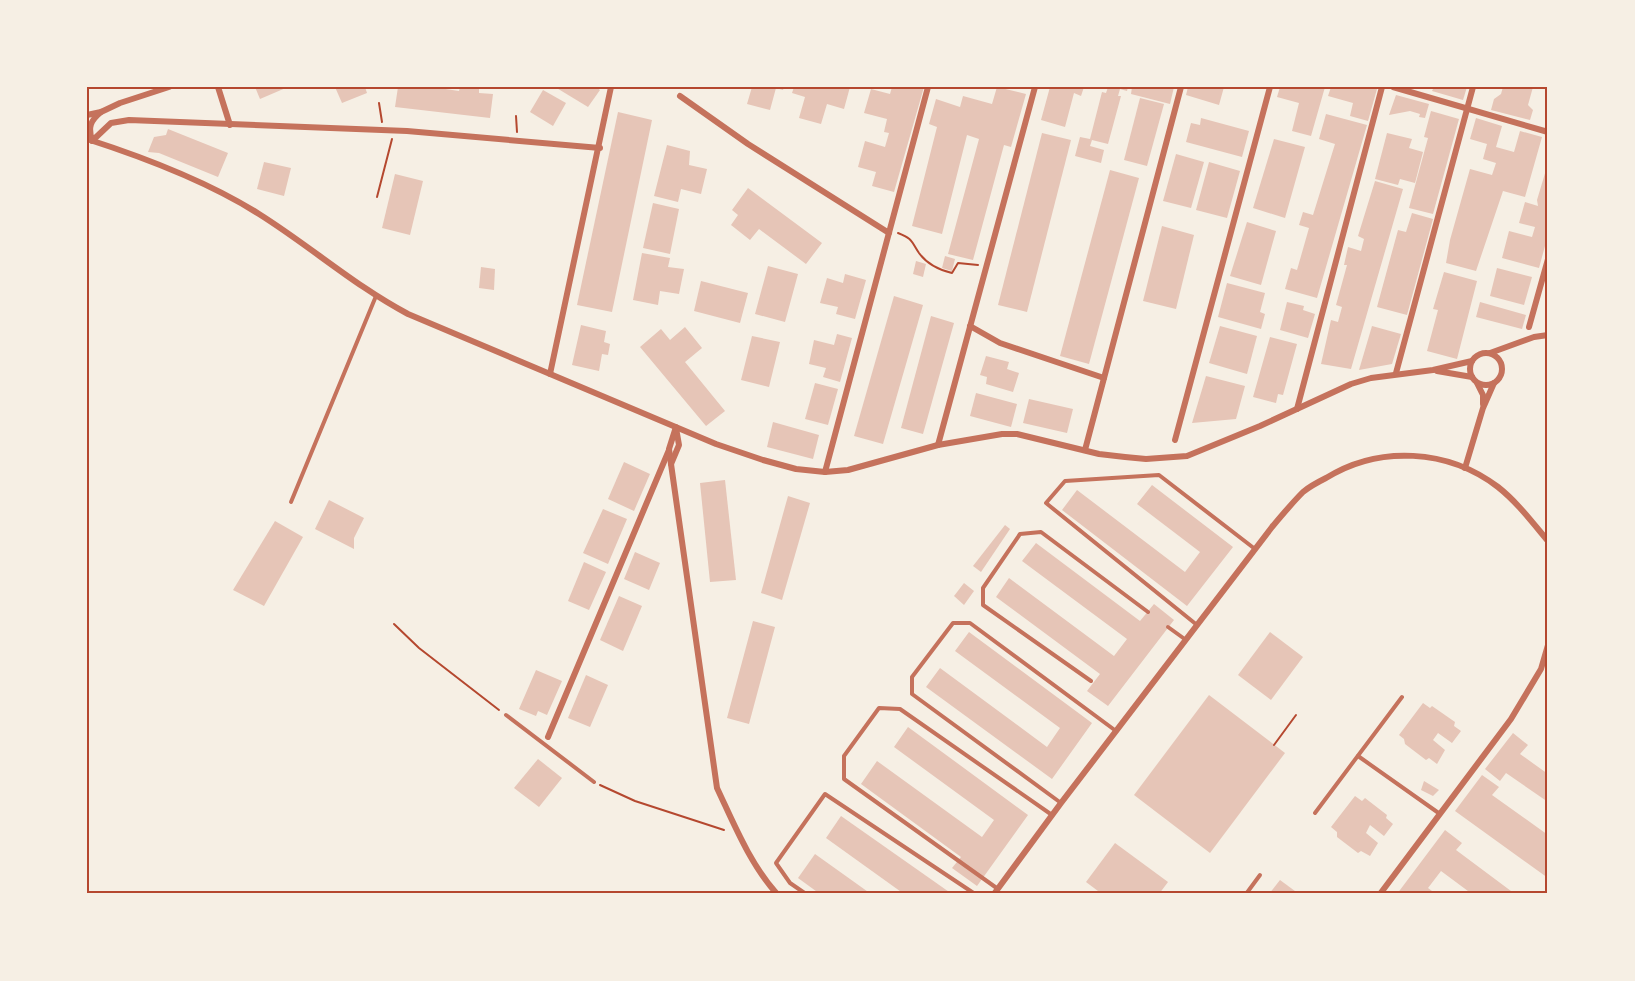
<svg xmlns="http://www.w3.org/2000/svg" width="1635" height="981" font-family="Raleway,sans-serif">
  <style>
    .building { fill: #e6c5b7 }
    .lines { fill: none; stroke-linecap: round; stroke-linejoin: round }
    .path { stroke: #b5482f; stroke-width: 2 }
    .service { stroke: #c5725c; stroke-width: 4 }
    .minor { stroke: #c5725c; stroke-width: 6 }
    .neatline { fill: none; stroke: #b5482f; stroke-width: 2 }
  </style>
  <rect width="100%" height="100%" fill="#f6efe4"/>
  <g class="building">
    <polygon points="255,87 288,87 260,99"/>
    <polygon points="335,87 365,87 367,93 342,103"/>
    <polygon points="398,87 432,87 459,91 460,87 479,87 479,93 493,94 490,118 395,107"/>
    <polygon points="555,87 596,87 600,90 588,107"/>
    <polygon points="752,87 784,87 783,90 776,88 770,110 747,104"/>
    <polygon points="794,87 850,87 844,109 827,104 821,124 799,118 805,97 792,93"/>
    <polygon points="892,87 924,87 894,192 872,186 876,172 858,167 865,141 885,147 889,133 884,132 887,119 864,113 871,89 890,94"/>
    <polygon points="997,87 1026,94 1011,147 1004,145 973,260 948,254 979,139 967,135 942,234 912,226 937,127 929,124 936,99 960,107 963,96 992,104"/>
    <polygon points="1050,87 1084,87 1081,96 1074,93 1065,127 1041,120"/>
    <polygon points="1108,87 1128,87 1127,91 1120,89 1118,96 1121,96 1108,144 1092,140 1090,146 1104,150 1101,163 1075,156 1080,137 1090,139 1102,92 1106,93"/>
    <polygon points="1132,87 1174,87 1170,104 1131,94"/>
    <polygon points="1188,87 1209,88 1224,87 1219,105 1186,95"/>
    <polygon points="1280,87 1325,87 1311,136 1292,131 1299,103 1277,97"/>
    <polygon points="1331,87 1377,89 1368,121 1350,116 1353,103 1328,96"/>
    <polygon points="1434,87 1467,87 1463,100 1432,91"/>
    <polygon points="1503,87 1533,87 1528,105 1533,110 1530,120 1491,110 1494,99 1501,94"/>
    <polygon points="543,90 566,103 553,126 530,112"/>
    <polygon points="1396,95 1429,104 1425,118 1419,117 1420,114 1410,111 1389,115"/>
    <polygon points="1140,98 1164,104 1147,166 1124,160"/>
    <polygon points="1431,111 1459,119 1433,214 1409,208 1428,138 1424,137"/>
    <polygon points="618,112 652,120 612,312 577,305"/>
    <polygon points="1326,114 1367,125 1317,298 1285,289 1291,268 1297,270 1309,228 1299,225 1303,212 1313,215 1335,144 1319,139"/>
    <polygon points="1201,118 1249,131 1242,157 1186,142 1191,123 1200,125"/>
    <polygon points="1476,118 1502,126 1496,147 1514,152 1520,131 1542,137 1525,197 1503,191 1476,271 1446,263 1450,240 1470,169 1492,175 1496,163 1483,159 1487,144 1470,139"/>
    <polygon points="168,129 228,153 218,177 159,153 148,152 154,137 166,135"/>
    <polygon points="1042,133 1071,140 1027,312 998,305"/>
    <polygon points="1387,133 1412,139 1409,148 1423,152 1415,183 1400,179 1398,185 1375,179"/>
    <polygon points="1274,139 1305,147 1285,218 1253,208"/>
    <polygon points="667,145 690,151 689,165 707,169 701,194 681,189 678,202 654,196"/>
    <polygon points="1176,154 1204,162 1191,208 1163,201"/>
    <polygon points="264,162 291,168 284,196 257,189"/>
    <polygon points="1209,162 1240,171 1227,218 1196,210"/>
    <polygon points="1110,170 1139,178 1089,364 1060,356"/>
    <polygon points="1546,170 1548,170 1548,235 1539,268 1502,258 1509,231 1532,237 1535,227 1519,223 1525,202 1538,206 1537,200"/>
    <polygon points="395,174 423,181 410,235 382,228"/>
    <polygon points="1375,181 1403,189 1351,369 1321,364 1331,320 1338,322 1342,307 1336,305 1347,265 1344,265 1348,247 1361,251 1364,239 1358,236"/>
    <polygon points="748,188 822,243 806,264 759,229 750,240 731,225 738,215 732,210"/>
    <polygon points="653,203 679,209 670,254 643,248"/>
    <polygon points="1412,213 1433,219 1407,315 1377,307 1398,230 1406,232"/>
    <polygon points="1247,222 1276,231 1261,285 1230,276"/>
    <polygon points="1162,226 1194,235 1176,309 1143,301"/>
    <polygon points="642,253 670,258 668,267 684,269 679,294 660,291 658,305 633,300"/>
    <polygon points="945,256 955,259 952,271 942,268"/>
    <polygon points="916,261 926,264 923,277 913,274"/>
    <polygon points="768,266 798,274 785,322 755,314"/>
    <polygon points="481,267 495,269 494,290 479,288"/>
    <polygon points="1497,268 1532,277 1524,305 1490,296"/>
    <polygon points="1444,272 1477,281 1457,359 1427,351 1438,310 1433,309"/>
    <polygon points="845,274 866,280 855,319 836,314 838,307 820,303 827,278 843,283"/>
    <polygon points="701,281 748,293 740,323 694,311"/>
    <polygon points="1227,283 1265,293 1260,312 1265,314 1261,329 1218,317"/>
    <polygon points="894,296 923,305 883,444 854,436"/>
    <polygon points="1287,302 1304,306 1303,310 1315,314 1308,338 1280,330"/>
    <polygon points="1480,302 1526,315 1522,329 1476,317"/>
    <polygon points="931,316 954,323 923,434 901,428"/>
    <polygon points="581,325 606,331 604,342 610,344 608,355 602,354 599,371 572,365"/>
    <polygon points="1220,326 1257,336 1247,374 1209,363"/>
    <polygon points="1372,326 1401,334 1392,364 1359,370"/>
    <polygon points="685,327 702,348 685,362 725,411 706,426 640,347 661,329 670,340"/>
    <polygon points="837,334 852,338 840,382 823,377 826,368 809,364 814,340 834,345"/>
    <polygon points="752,336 780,342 769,387 741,380"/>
    <polygon points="1270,337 1297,344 1283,395 1278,394 1276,403 1253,397"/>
    <polygon points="986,356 1009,362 1007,369 1019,373 1013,392 986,384 987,377 980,375"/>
    <polygon points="1206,376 1245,386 1236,419 1192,423"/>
    <polygon points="815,383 838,389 828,425 805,419"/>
    <polygon points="976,393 1017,404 1011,427 970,416"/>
    <polygon points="1029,399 1073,409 1067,433 1023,423"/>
    <polygon points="773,422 819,435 813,459 767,447"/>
    <polygon points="624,462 650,474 634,511 608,499"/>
    <polygon points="725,480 736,580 710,582 700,483"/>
    <polygon points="1152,485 1233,547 1187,606 1062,510 1077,490 1185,572 1200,552 1137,504"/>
    <polygon points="788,496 810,503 782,600 761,593"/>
    <polygon points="329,500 364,518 354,538 354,549 315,529"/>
    <polygon points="603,509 627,519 608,564 583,553"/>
    <polygon points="275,521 303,537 264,606 233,590"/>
    <polygon points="1005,525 1010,529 981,572 973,566"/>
    <polygon points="1036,543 1140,621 1154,604 1174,620 1108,706 1087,691 1100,674 996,597 1009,578 1114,656 1127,639 1022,561"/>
    <polygon points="635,552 660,563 649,590 624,579"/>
    <polygon points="584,562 606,572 589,610 568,601"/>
    <polygon points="964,583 974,591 964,605 954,596"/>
    <polygon points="619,596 642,606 623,651 600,640"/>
    <polygon points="753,621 775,627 749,724 727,718"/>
    <polygon points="969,632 1092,723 1052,779 926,687 940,668 1047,747 1060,728 955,651"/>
    <polygon points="1270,632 1303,657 1271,700 1238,675"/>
    <polygon points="536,670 562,681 547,715 538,711 536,716 519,709"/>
    <polygon points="586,675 608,685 590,727 568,718"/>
    <polygon points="1209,695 1285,753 1210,853 1134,795"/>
    <polygon points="1423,703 1430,708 1432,706 1455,722 1454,726 1461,731 1452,743 1438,733 1433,740 1445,750 1437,764 1429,758 1426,760 1405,744 1404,739 1399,735"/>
    <polygon points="908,727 1028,815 977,886 952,868 961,857 861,784 877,761 982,837 994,820 894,747"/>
    <polygon points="1513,733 1528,745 1520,754 1548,774 1548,802 1506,773 1500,781 1485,769"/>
    <polygon points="538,759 562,778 539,807 514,788"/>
    <polygon points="1482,775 1499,787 1492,795 1548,835 1548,878 1455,811"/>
    <polygon points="1424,781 1439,790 1433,796 1421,790"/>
    <polygon points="1355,796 1362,801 1365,798 1387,815 1386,818 1393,824 1384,836 1370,825 1366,833 1378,843 1370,856 1361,851 1358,853 1337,837 1337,832 1331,827"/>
    <polygon points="841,816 952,894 904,894 826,838"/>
    <polygon points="1445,830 1462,843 1456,850 1515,894 1472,894 1441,871 1428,888 1436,894 1397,894"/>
    <polygon points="1115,843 1168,882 1159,894 1102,894 1086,882"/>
    <polygon points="815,854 871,894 820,894 798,878"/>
    <polygon points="1280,880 1299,894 1269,894"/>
  </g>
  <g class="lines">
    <g class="path">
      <polyline points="379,103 382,122"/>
      <polyline points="516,116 517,132"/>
      <polyline points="377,197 392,139"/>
      <path d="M898,233C913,239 911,241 919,253C927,264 939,270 952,273L958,263L978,265"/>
      <polyline points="394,624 419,648 499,710"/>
      <polyline points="1274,745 1296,715"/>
      <polyline points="600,785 635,801 724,830"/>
    </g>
    <g class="service">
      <polyline points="291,502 376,296"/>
      <polyline points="1197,625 1046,503 1065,481 1159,475 1255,549"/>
      <polyline points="1168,627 1186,640"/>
      <polyline points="1091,681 983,605 983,588 1020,534 1041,532 1148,612"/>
      <polyline points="506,715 594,782"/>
      <polyline points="1358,756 1440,814"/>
      <polyline points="1061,803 912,694 912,677 953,623 970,623 1116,731"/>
      <polyline points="1315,813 1402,697"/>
      <polyline points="998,889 844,779 844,756 879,708 900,709 1052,815"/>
      <polyline points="806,894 790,883 776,863 825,794 975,894"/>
      <polyline points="1246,894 1260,875"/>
    </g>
    <g class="minor">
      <polyline points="218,87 230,125"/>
      <polyline points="1393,87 1548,132"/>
      <polyline points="680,96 748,144 889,233"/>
      <path d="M101,112C90,121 88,127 92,141L111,123L129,120L407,131L600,148"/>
      <polyline points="87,115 101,112 120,103 169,87"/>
      <path d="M87,139C146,158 207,181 259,214C310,246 355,286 408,314L716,444L763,460L796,469L825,472L848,470L938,445L1002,434H1017L1099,454L1125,457L1146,459L1187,456L1260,426L1351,384L1371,378L1433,370L1472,361"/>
      <polyline points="970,326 1000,343 1104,378"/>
      <polyline points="1529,327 1548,259"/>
      <polyline points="1490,353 1534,337 1548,335"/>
      <circle cx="1486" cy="369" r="16"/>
      <polyline points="1437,371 1472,377"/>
      <polyline points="1396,373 1473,87"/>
      <polyline points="550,374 611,87"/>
      <polyline points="1477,383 1483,395 1483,404"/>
      <polyline points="1297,409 1382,87"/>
      <path d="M676,427L669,449L671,464L717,788C734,824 750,864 777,894"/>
      <polyline points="1175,440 1270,87"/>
      <polyline points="938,445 1035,87"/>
      <polyline points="1085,450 1181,87"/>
      <polyline points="671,464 679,445 676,428"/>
      <polyline points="1465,468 1483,408 1494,383"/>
      <polyline points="825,472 928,87"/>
      <polyline points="548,737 669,450"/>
      <path d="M994,894L1061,803L1272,527C1282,515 1292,503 1303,492C1309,487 1318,482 1326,478C1379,445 1448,449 1498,487C1517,502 1532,522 1548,541"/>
      <polyline points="1380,894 1511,719 1541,669 1548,645"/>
    </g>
  </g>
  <rect width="1635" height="981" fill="none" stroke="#f6efe4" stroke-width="177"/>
  <rect x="88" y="88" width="1458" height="804" class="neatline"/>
</svg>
